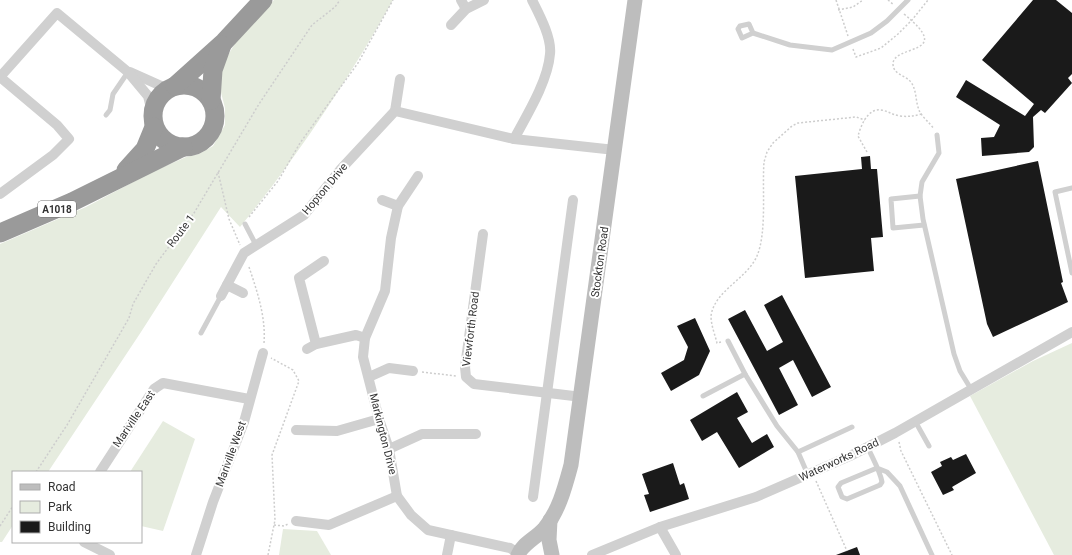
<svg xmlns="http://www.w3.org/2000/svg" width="1072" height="555" font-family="Roboto,sans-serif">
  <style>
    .green { fill: #e6ecdf }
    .building { fill: #1a1a1a }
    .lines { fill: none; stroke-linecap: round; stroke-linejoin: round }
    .path { stroke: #cdcdcd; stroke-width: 1.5; stroke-dasharray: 2 2; stroke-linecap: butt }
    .lane { stroke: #d0d0d0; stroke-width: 5 }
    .street { stroke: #d0d0d0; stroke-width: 10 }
    .secondary { stroke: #bdbdbd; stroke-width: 15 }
    .highway { stroke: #9a9a9a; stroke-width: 19 }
    .labels { text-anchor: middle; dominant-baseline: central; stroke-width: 4; stroke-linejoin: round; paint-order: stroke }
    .shield { fill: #fff; stroke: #707070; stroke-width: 1 }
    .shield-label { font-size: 10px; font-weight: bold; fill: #333 }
    .street-label { font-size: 11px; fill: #333; stroke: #fff }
  </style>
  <rect width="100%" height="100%" fill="#fff"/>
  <g class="green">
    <path d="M274,0H393C348,80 298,156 240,227L221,207L141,332L48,472H13V525L2,542H0V244L86,207L152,172L186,157L199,154L213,146L225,125V108L218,81L225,60L242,32Z"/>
    <polygon points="1072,343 1072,555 1054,555 970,396 1033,361"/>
    <polygon points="163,421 195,439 163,531 141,526 141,472 130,472"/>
    <polygon points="283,529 317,531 331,555 279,555"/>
  </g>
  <g class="building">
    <polygon points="1033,0 1056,0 1072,13 1072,74 1068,78 1072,83 1045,113 1041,110 1033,117 1034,147 1029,152 982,156 981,138 994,137 1000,125 956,97 966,80 1025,116 1034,104 982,60"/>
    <polygon points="870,156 871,169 877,169 883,237 871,238 874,271 805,278 795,176 862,169 861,157"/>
    <polygon points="1038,161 1063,282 1061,283 1068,302 993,337 987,324 956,179"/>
    <polygon points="782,295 831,387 812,397 793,360 779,368 798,405 779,415 728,319 745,310 767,351 783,342 764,305"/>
    <polygon points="695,318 710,351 699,375 671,391 661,373 684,360 688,347 677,326"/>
    <polygon points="737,392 748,412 737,418 752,443 767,434 774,447 739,468 717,432 702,441 690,420"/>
    <polygon points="966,454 976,473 952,487 954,490 943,495 931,472 942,466 940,462 951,457 953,460"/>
    <polygon points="673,463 680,485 684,483 689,499 650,512 644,495 649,494 642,474"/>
    <polygon points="857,547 860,555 836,555"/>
  </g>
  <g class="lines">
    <g class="path">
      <polyline points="836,0 848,36"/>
      <polyline points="888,0 894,5"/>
      <polyline points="838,10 853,7 863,0"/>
      <path d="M904,14C956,56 893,44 893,64C893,74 904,75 910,81C917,89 915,100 919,110C921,116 930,123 934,129"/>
      <polyline points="853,49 856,57 881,48 898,34 912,20 928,0"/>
      <path d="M867,152L858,136C861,125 868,108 881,110C888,111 893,115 900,116C908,117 914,116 922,114"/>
      <polyline points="218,172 229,219 240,245"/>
      <polyline points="249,217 278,181 300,143 358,63 393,0"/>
      <path d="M249,267C257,291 266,317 264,343"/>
      <path d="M721,342L717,343C715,335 711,325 711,316C714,291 747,279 757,256C767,232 762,189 764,162L767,152L773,143L792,126L798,123L856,117L865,120"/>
      <polyline points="422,372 456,376"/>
      <polyline points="899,442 901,451 952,555"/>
      <polyline points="36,472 67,425 114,344 129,318 133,304 156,264 194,213 259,104 312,25 335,7 340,0"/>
      <polyline points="816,481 847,551"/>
      <polyline points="274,525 284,526 288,524"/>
      <polyline points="0,526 13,506"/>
      <polyline points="268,555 275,520 272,455 299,381 293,370 271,358"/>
    </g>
    <g class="lane">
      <polyline points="753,33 742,38 738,29 740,26 749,24 753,33 790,45 832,50 871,33 887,21 908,0"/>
      <polyline points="106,115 110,110 113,94 128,72"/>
      <polyline points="937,135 939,153 922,182 920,196 923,219 954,354 960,371 971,389"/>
      <polyline points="1072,188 1055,192 1072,273"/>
      <polyline points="920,196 891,199 893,228 924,225"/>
      <polyline points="245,224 256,245"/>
      <polyline points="201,333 221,296"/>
      <polyline points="728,341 745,374 777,426 798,452 808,475"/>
      <polyline points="703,396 745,374"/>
      <polyline points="915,421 929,446"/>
      <path d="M868,448C873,459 880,471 882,482L880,485L847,499L842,497L838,487L841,483L877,468L887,472L900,486L932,555"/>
      <polyline points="798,452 852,427"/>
    </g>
    <g class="street">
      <polyline points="461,0 466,9"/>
      <polyline points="451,25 466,9 484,0"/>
      <polyline points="130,72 168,89"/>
      <polyline points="0,77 57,13 128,72 148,96 152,112"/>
      <polyline points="395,111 400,79"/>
      <path d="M514,139C527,115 548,81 550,54C552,38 539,14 532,0"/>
      <polyline points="418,176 398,206 391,238 385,291 365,338 363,357 379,419 389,449 397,496 411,515 428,530 510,548 518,553"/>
      <polyline points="0,194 53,155 69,139 57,125 0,77"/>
      <polyline points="382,200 398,206"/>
      <polyline points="483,234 465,367 466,377 474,384 582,397"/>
      <polyline points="324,261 299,278 316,344 356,335 365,338"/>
      <polyline points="227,285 243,293"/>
      <polyline points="221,296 244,253 304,215 341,169 395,111 514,139 615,150"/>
      <polyline points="307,349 316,344"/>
      <polyline points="369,377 389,368 413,371"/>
      <polyline points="296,430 337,431 379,419"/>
      <polyline points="389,449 422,434 476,434"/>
      <polyline points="100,472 154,389 163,383 249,399"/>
      <polyline points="533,497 573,200"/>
      <polyline points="296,521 329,525 397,496"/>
      <polyline points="660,527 676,555"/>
      <polyline points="84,542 110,555"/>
      <polyline points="196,555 213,502 244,422 263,353"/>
      <polyline points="447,555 451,535"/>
      <polyline points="592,555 660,527 756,497 850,456 895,433 1072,332"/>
    </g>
    <g class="secondary">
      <polyline points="550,520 549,540 552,555"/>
      <path d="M518,555C522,544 536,538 544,529C559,511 565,487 571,465L635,0"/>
    </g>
    <g class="highway">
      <circle cx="184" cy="116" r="31"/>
      <polyline points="175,86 224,42 263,0"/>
      <polyline points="211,100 213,70 222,45"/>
      <polyline points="126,170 145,149 154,127"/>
      <polyline points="0,233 72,202 183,147"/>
    </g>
  </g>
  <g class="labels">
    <rect class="shield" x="38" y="201" width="38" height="16" rx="3"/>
    <g class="shield-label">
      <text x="57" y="209">A1018</text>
    </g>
    <g class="street-label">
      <text transform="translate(325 189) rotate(-50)">Hopton Drive</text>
      <text transform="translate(181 231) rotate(-53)">Route 1</text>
      <text transform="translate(600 262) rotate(-82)">Stockton Road</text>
      <text transform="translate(471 329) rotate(-83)">Viewforth Road</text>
      <text transform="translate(134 419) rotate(-56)">Mariville East</text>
      <text transform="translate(383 434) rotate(76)">Markington Drive</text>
      <text transform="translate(231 454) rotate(-70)">Mariville West</text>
      <text transform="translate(839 460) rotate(-25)">Waterworks Road</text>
    </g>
  </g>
  <rect x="12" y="471" width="130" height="72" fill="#ffffff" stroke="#adadad"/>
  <rect x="20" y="484" width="20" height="6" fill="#bdbdbd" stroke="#adadad"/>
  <text x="48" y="491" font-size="12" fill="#333333">Road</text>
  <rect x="20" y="501" width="20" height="12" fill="#e6ecdf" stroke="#adadad"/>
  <text x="48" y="511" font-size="12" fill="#333333">Park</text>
  <rect x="20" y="521" width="20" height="12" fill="#1a1a1a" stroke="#adadad"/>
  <text x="48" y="531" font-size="12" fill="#333333">Building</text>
</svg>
